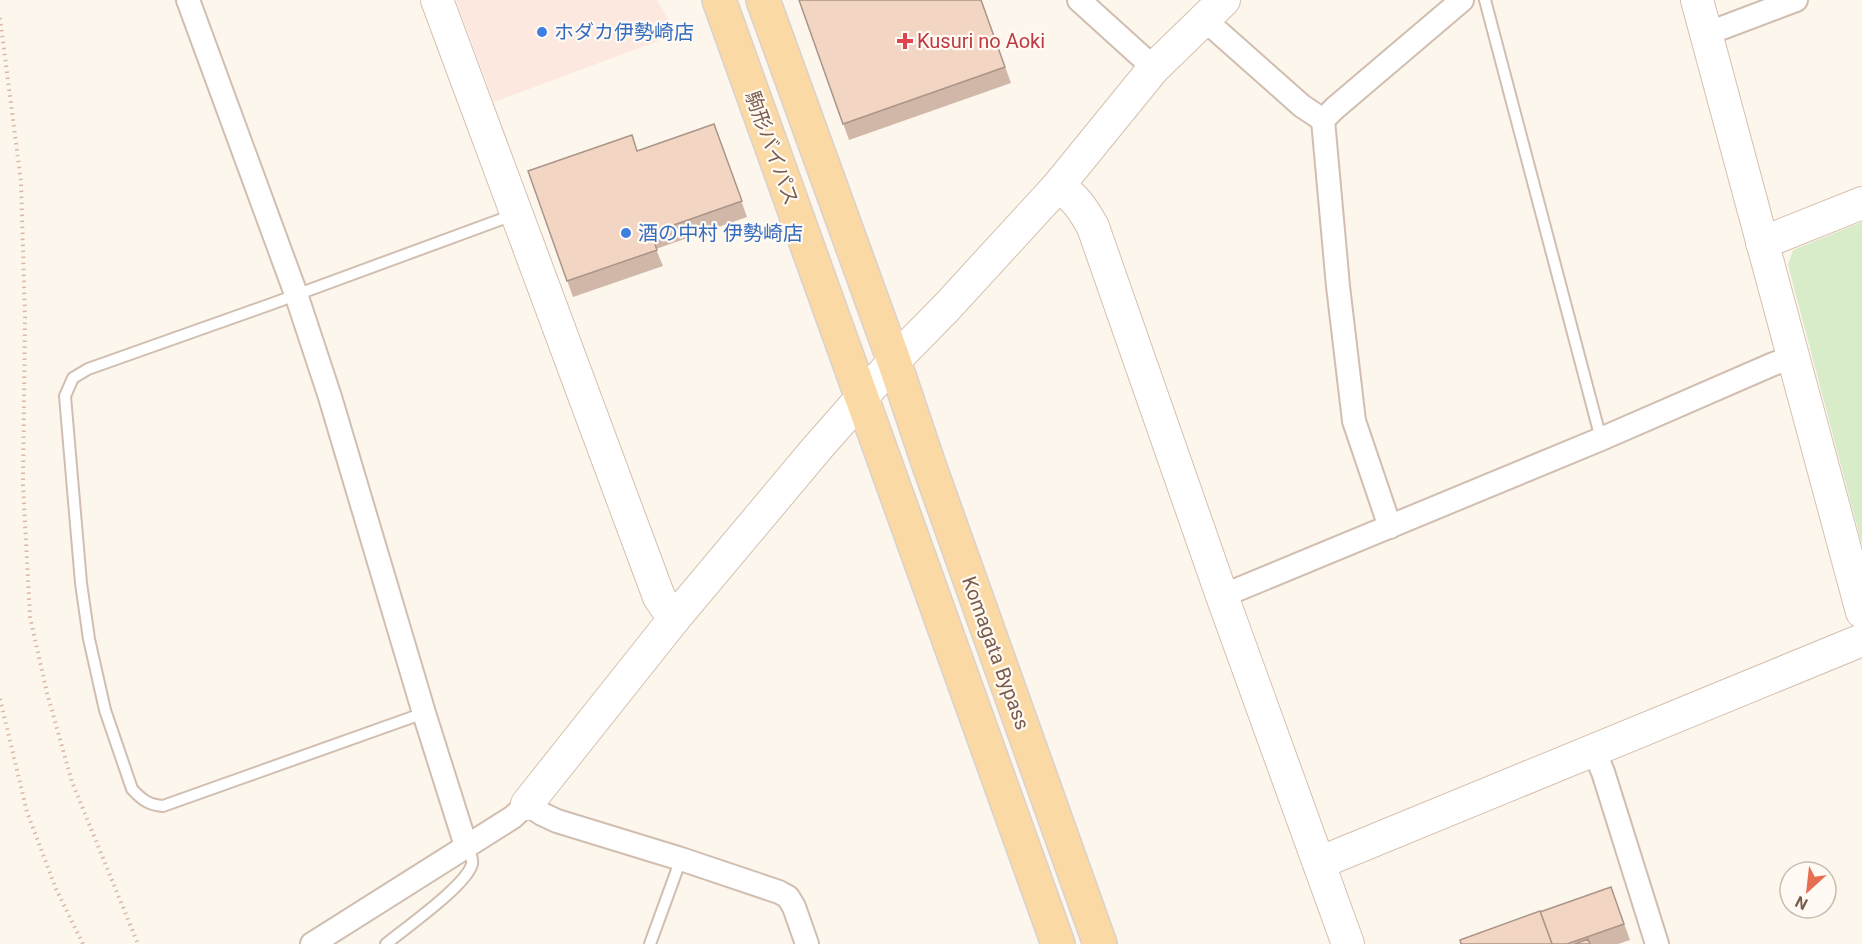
<svg xmlns="http://www.w3.org/2000/svg" width="1862" height="944" font-family="Roboto,'Noto Sans JP',sans-serif">
  <style>
    .commercial { fill: #fde8e0 }
    .green { fill: #d8ecc9 }
    .lines { fill: none; stroke-linecap: round; stroke-linejoin: round }
    .lane-casing { stroke: #d1beb0; stroke-width: 14 }
    .street-casing { stroke: #d1beb0; stroke-width: 26 }
    .secondary-casing { stroke: #d6c0b0; stroke-width: 34 }
    .primary-casing { stroke: #dad1cd; stroke-width: 36 }
    .path { stroke: #d9b8a5; stroke-width: 4; stroke-dasharray: 1.5 4.5; stroke-linecap: butt }
    .lane { stroke: #fff; stroke-width: 10 }
    .street { stroke: #fff; stroke-width: 22 }
    .secondary { stroke: #fff; stroke-width: 32 }
    .primary { stroke: #fbd9a5; stroke-width: 33 }
    .wall { fill: #d1b7a8 }
    .building { fill: #f3d5c3; stroke: #aa9588; stroke-width: 1.5 }
    .shop-dot { fill: #3f7fe0; stroke: #fffaf3; stroke-width: 2 }
    .health-dot { fill: #e0444e; stroke: #fffaf3; stroke-width: 2 }
    .labels { text-anchor: middle; dominant-baseline: central; stroke-width: 4.5; stroke-linejoin: round; paint-order: stroke }
    .shop-label { font-size: 20px; fill: #366cbe; stroke: #fffaf3; text-anchor: start }
    .health-label { font-size: 20px; fill: #be3a42; stroke: #fffaf3; text-anchor: start }
    .street-label { font-size: 20px; fill: #7a5c4d; stroke: #fffaf3 }
  </style>
  <rect width="100%" height="100%" fill="#fdf6ec"/>
  <polygon class="commercial" points="456,0 657,0 677,34 494,102"/>
  <polygon class="green" points="1862,222 1862,545 1788,265 1793,250"/>
  <g class="lines">
    <g class="lane-casing">
      <g id="lane">
        <polyline points="1485,0 1601,439"/>
        <path d="M424,713L163,806C149,805 142,800 132,789L105,710L89,639L81,583L65,396L73,378L88,369L274,303L513,215"/>
        <path d="M386,944C404,929 467,885 472,864C473,857 469,851 466,846"/>
        <polyline points="650,944 681,859"/>
      </g>
    </g>
    <g class="street-casing">
      <g id="street">
        <polyline points="188,0 296,294 330,397 424,713 466,846"/>
        <polyline points="1079,0 1154,68"/>
        <polyline points="1205,20 1302,106 1323,120"/>
        <polyline points="1706,34 1796,0"/>
        <polyline points="1390,527 1354,421 1338,286 1323,120 1335,108 1462,0"/>
        <polyline points="1222,596 1601,439 1771,365 1792,357"/>
        <polyline points="1593,749 1603,772 1657,944"/>
        <polyline points="312,944 513,817 527,804 542,814 557,821 681,859 779,892 788,897 794,907 807,944"/>
      </g>
    </g>
    <g class="secondary-casing">
      <g id="secondary">
        <polyline points="437,0 659,597 674,619"/>
        <polyline points="1697,0 1862,612"/>
        <path d="M1058,186C1076,198 1083,209 1093,227L1222,596L1348,944"/>
        <polyline points="1762,243 1862,203"/>
        <polyline points="527,804 674,619 819,446 894,361 947,307 1058,186 1154,68 1224,0"/>
        <polyline points="1319,863 1862,640"/>
      </g>
    </g>
    <g class="primary-casing">
      <g id="primary">
        <polyline points="719,0 1058,944"/>
        <polyline points="763,0 894,361 929,465 1100,944"/>
      </g>
    </g>
    <g class="path">
      <polyline points="0,18 21,182 25,317 23,485 30,617 47,693 72,782 138,944"/>
      <polyline points="0,699 27,812 56,889 83,944"/>
    </g>
    <use href="#lane" class="lane"/>
    <use href="#street" class="street"/>
    <use href="#secondary" class="secondary"/>
    <use href="#primary" class="primary"/>
  </g>
  <g class="wall">
    <polygon points="799,0 981,0 1011,83 849,140"/>
    <polygon points="714,124 747,217 656,249 663,266 573,297 528,171 637,151"/>
    <polygon points="1611,887 1630,940 1618,944 1461,944 1540,912"/>
  </g>
  <g class="building">
    <polygon points="799,0 981,0 1005,67 843,124"/>
    <polygon points="714,124 742,201 651,233 657,250 567,281 528,171 632,135 637,151"/>
    <polygon points="1611,887 1624,924 1567,944 1552,944 1540,912"/>
    <polygon points="1540,911 1552,944 1461,944 1460,940"/>
    <polygon points="1588,939 1590,944 1575,944"/>
  </g>
  <g class="shop-dot">
    <circle cx="542" cy="32" r="6"/>
    <circle cx="626" cy="233" r="6"/>
  </g>
  <path class="health-dot" d="M902 32h6v6h6v6h-6v6h-6v-6h-6v-6h6z"/>
  <g class="labels">
    <g class="shop-label">
      <text x="554" y="32">ホダカ伊勢崎店</text>
      <text x="638" y="233">酒の中村 伊勢崎店</text>
    </g>
    <g class="health-label">
      <text x="917" y="41">Kusuri no Aoki</text>
    </g>
    <g class="street-label">
      <text transform="translate(772 148) rotate(70)">駒形バイパス</text>
      <text transform="translate(996 653) rotate(70)">Komagata Bypass</text>
    </g>
  </g>
  <g transform="translate(1808 890) rotate(207)"><circle r="28" fill="#fffaf3" stroke="#cabbb1" stroke-width="1.5"/>
  <path d="M0-4.5L10 22L0 15L-10 22Z" fill="#e76f51"/>
  <text y="-9" font-size="16" font-weight="bold" text-anchor="middle" fill="#7a5c4d">N</text>
  </g>
</svg>
